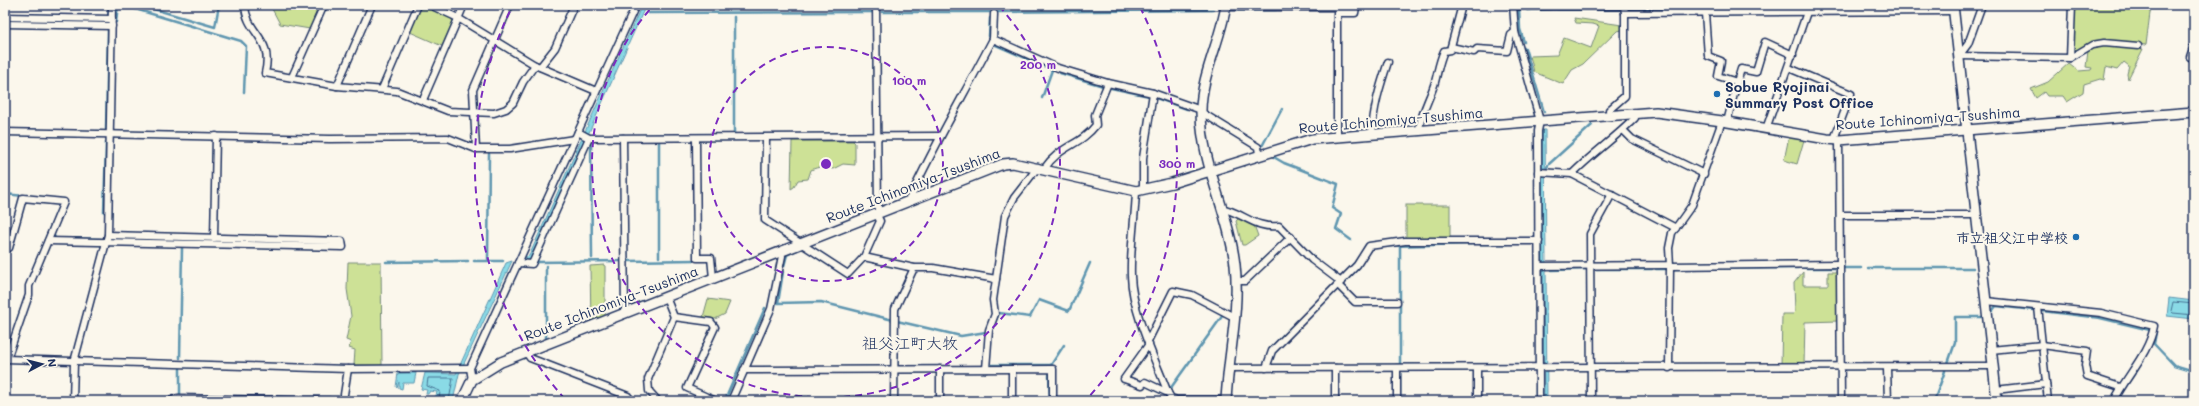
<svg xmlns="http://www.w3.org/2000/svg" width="2199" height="406" font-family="Mali,'Klee One',sans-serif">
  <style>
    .green { fill: #cde196; stroke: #74887a }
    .water { fill: #8adae6; stroke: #5e96b0 }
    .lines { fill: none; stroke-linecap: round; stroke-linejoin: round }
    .shore { stroke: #477394; stroke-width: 1 }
    .stream { stroke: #5e96b0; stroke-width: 2.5 }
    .street-casing { stroke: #1b2f5e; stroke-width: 9 }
    .secondary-casing { stroke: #1b2f5e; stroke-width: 12 }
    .street { stroke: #fbf7ec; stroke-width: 6 }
    .secondary { stroke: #fbf7ec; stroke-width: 9 }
    .ring { fill: none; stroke: #7b2cbf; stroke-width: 2; stroke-dasharray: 7 5 }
    .poi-dot { fill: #1f6fb2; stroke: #fbf7ec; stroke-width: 1.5 }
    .labels { text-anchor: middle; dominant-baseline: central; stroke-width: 4; stroke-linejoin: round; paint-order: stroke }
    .poi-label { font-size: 14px; font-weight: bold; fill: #1b2f5e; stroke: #fbf7ec; text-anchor: start }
    .street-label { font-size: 14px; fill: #1b2f5e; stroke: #fbf7ec }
    .quarter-label { font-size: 16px; fill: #1b2f5e; stroke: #fbf7ec }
    .centre { fill: #7b2cbf; stroke: #fbf7ec; stroke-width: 2 }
    .ring-label { font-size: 12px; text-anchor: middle; font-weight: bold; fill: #7b2cbf; stroke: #fbf7ec; stroke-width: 4; stroke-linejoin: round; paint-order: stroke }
  </style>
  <rect width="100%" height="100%" fill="#fbf7ec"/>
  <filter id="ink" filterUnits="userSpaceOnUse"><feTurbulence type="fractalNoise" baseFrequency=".025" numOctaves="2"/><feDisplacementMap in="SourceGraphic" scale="8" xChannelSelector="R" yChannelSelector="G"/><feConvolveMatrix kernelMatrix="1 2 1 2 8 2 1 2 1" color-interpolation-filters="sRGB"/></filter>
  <g filter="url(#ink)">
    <g class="green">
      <polygon points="270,5 295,5 318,9 310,29 280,24"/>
      <rect x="1011" y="5" width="36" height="2"/>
      <rect x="1628" y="5" width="34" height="3"/>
      <polygon points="2073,5 2151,5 2146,45 2103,40 2072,54"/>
      <polygon points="425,6 451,18 453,22 442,46 410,32 420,8"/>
      <polygon points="1574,18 1622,25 1623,30 1617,31 1583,64 1572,70 1563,84 1534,72 1530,56 1557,55 1564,38 1591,48 1599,26 1593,24 1576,23"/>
      <polygon points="2103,46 2143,49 2128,79 2127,74 2129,66 2124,62 2117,70 2106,67 2104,80 2100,79 2084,84 2083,92 2067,102 2063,96 2047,96 2044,92 2036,98 2031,89 2048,82 2069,63 2079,71 2091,70 2092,68 2086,67 2088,51 2094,47"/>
      <polygon points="1789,137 1804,140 1797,164 1784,160"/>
      <path d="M792,141H853L855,143V165L843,164L833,169C824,167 819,166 811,170L808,179L798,180L794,187L791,189Z"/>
      <rect x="1406" y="205" width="44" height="34"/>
      <polygon points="1240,217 1254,225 1258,236 1245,245 1242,245 1236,221"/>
      <polygon points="348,262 381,262 382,365 354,365 355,350 349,348 351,342 346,340 351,316 347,289"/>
      <polygon points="605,265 605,316 591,322 590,266"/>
      <polygon points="1803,272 1803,285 1828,285 1828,272 1838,272 1838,321 1805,322 1804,365 1781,365 1782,314 1793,314 1795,312 1794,283"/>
      <polygon points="708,299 730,302 725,314 715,319 703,317"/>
    </g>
    <g class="water">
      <polygon points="642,5 646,5 532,260 524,262 526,257 529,256"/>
      <polygon points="1542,130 1545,130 1547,401 1544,401"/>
      <polygon points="512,261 459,374 453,401 435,399 437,392 430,391 428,394 426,394 427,390 421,389 425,373 456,374 506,263"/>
      <polygon points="2169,298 2194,301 2194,319 2167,316"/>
      <polygon points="398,373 416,373 414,383 403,383 402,389 399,388 399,382 397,388 396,387"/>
    </g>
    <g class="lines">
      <g class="shore">
        <polyline points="2194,304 2173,302 2171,311 2173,313 2194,315"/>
        <polyline points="439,401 440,391 427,386 428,378 453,378 449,401"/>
      </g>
      <g class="stream">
        <polyline points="122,5 241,41 246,46 244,92"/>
        <polyline points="140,5 215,27 219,5"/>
        <polyline points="1688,5 1688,7"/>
        <polyline points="1519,8 1520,29 1524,42"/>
        <polyline points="1833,8 1895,8"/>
        <polyline points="1901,8 1925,8"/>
        <polyline points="1932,8 1939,8"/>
        <polyline points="1557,9 1621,9"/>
        <polyline points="1629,9 1685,9"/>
        <polyline points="1689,9 1827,8"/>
        <polyline points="1237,10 1276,10"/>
        <polyline points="1527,10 1551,9"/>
        <polyline points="882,12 992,12"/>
        <polyline points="997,12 1213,10"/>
        <polyline points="648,13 872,12"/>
        <polyline points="734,17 734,135"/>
        <polyline points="108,18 109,5"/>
        <polyline points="81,21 105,22"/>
        <polyline points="116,22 118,5"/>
        <polyline points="989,36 990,18"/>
        <polyline points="996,45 1053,70"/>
        <polyline points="1525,48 1544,112"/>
        <polyline points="1060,73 1103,86"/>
        <polyline points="1111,88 1149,96"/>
        <polyline points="1042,98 1052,70"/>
        <polyline points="1156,98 1187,109"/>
        <polyline points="1212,122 1224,129"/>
        <polyline points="106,129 108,28"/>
        <polyline points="591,143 592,258"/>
        <polyline points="1261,148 1282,109"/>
        <polyline points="1272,156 1284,163 1338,184 1332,208 1341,214 1336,229 1351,240"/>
        <polyline points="1547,167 1549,164 1592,125"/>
        <polyline points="5,194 24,196"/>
        <polyline points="104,212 106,142"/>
        <polyline points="53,233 55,238 101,239"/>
        <polyline points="114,239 309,243"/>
        <polyline points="1479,244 1508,244"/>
        <polyline points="1389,246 1473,244"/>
        <polyline points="659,257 659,141"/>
        <polyline points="488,259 489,154"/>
        <polyline points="474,261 503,261"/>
        <polyline points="627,261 697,260"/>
        <polyline points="386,262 468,261"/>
        <polyline points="537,262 621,261"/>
        <polyline points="784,266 787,255 799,249"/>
        <polyline points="1805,268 1837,268"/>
        <polyline points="1844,268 1861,268"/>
        <polyline points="1868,268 1973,268"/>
        <polyline points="1593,269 1652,269"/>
        <polyline points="1656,269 1667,269"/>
        <polyline points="1674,269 1798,268"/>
        <polyline points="1552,270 1587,269"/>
        <polyline points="783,272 778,303 821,302 893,320"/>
        <polyline points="1993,310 1996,306 2034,310"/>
        <polyline points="2042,311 2100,318 2150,330"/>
        <polyline points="897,321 961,336 986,332"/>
        <polyline points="993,327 999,313 1030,317 1039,300 1069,311 1090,263"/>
        <polyline points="2156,332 2154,344 2174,365 2194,371"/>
        <polyline points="546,339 546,266"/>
        <polyline points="180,358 182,248"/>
        <polyline points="989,363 989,365 1051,365 1064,345"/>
        <polyline points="1948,363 1955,343 1955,317 1981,317"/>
        <polyline points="1400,364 1400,245"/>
        <polyline points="1049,375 1050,401"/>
        <polyline points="1170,389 1223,315"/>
        <polyline points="180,395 180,369"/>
        <polyline points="176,396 258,397"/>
        <polyline points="327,398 341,399"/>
        <polyline points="725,400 765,308"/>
        <polyline points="158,401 169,398"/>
        <polyline points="1400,401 1400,373"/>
        <polyline points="1934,401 1945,371"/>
      </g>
      <g class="street-casing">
        <g id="street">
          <path d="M245,5C246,34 274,37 265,73L337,86L397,91L448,111L494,113L506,109L513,103L523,82L535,65"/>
          <polyline points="430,5 458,18 535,65 596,91"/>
          <polyline points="876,5 878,212"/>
          <polyline points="1513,5 1515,32 1540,121 1538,131 1539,401"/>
          <polyline points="1513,6 1624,6 1625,13 1954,11"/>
          <polyline points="1226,7 1356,7 1356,5"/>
          <polyline points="1705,13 1708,56 1721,61 1718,76 1737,82 1727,122"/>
          <polyline points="5,17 112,19"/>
          <polyline points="5,24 112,26"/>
          <polyline points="993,39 994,14"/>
          <polyline points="1451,47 1474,52 1477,49 1507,51 1511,35 1515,32"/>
          <polyline points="1959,56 2070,58 2092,45 2104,43 2138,46"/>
          <polyline points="1959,56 1968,44 1982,5"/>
          <polyline points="2190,57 2194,45"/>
          <polyline points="2070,58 2072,5"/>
          <polyline points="540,67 555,48 574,5"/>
          <polyline points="1789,68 1851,94 1834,139"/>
          <polyline points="292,77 324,5"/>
          <polyline points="1737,82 1741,69 1756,72 1765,42 1793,55"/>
          <polyline points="337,86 372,5"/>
          <polyline points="382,89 418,5"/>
          <polyline points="423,100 464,5"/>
          <polyline points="1201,112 1258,147 1259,154"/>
          <polyline points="1610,116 1609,110 1625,96 1625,13"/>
          <polyline points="1766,129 1807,12"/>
          <path d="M1419,130C1421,112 1430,99 1435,82C1438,71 1439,62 1444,51L1450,50L1462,5"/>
          <polyline points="1623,130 1632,139 1704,174"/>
          <polyline points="5,132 330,139 448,138 476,149 510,149 574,139"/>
          <polyline points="578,132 589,138 940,136"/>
          <path d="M1372,134C1373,108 1380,86 1388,62"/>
          <polyline points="1337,137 1337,13 1355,13 1356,7"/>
          <polyline points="623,138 625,313"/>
          <polyline points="696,138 697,258 711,258 713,278"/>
          <polyline points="766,138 765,220 848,274 864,257 914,268 933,268 996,279"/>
          <polyline points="1839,140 1841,401"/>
          <polyline points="476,149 473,90 510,5"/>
          <path d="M1044,169C1060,145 1080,146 1096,125L1095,115L1108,83"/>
          <polyline points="1538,172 1572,174 1676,228"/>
          <path d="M1572,174C1592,154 1615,138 1635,118L1634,114"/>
          <polyline points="1143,190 1143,158 1153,93"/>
          <path d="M1136,191C1135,219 1130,248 1131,276C1132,312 1155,359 1168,393L1171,398L1177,400H1226"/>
          <path d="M909,200C934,145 965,93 993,39L1058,68L1108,83L1153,93L1201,110"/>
          <path d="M1221,208C1244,213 1255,229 1279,226L1312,260L1341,282"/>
          <polyline points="1840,215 1977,215"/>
          <polyline points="214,238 216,136"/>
          <polyline points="48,241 343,247 342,241 108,235"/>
          <polyline points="5,249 9,248 23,198 64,202 29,286 29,295 7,359"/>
          <polyline points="864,257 880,221 876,213"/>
          <polyline points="518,263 532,264 589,138"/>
          <polyline points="1539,266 1670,265 1669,248 1672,233 1692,205 1722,121"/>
          <polyline points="1670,266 1840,264"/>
          <polyline points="1235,281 1245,281 1291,237"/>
          <polyline points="1338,285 1355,302 1397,302"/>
          <polyline points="666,297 674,317 711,322 715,327 687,388 716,401"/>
          <path d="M1986,301L2101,313L2154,326C2149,354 2126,376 2114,401"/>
          <polyline points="2038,307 2048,401"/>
          <polyline points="1148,341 1173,291 1192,295 1234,317"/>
          <polyline points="1149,344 1124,379 1142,385 1145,382 1168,393"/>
          <polyline points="1991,350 2042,345 2087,351 2085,365 2087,376 2120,387"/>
          <polyline points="526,352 530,358 628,396 632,401"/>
          <polyline points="5,359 348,369 470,368"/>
          <polyline points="1228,368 1993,366"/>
          <polyline points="1266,368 1272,351 1357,265 1369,246 1405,241 1539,241"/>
          <polyline points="1477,368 1477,401"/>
          <polyline points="1669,368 1670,265"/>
          <polyline points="1887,368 1888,401"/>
          <polyline points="940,369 940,401"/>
          <polyline points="986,369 989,330 995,314 993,300 1005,216 1014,198 1038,167"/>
          <polyline points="744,370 1053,369 1053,401"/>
          <polyline points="472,380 470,368 636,5"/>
          <polyline points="1996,390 2046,384"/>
          <polyline points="73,401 74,362 108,235 112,5"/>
          <polyline points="168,401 178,398 329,401"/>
          <polyline points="343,401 348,369"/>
          <polyline points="658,401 649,391 648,379 674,317"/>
          <polyline points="731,401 771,309 782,256 780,252"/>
          <polyline points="894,401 895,309 914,268"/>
          <polyline points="1012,401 1012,369"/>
          <polyline points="1335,401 1335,368"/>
          <polyline points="1397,401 1397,368"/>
          <polyline points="1591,401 1590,234 1612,194"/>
        </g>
      </g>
      <g class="secondary-casing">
        <g id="secondary">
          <polyline points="1953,5 1997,401"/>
          <polyline points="462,401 472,380 501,362 1003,164 1013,163 1136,191 1172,183 1312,139 1656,112 1722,121 1827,139 1839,140 2194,112"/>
          <path d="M1226,401C1228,356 1240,310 1235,265C1229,212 1201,165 1201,111C1201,75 1221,40 1226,5"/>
        </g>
      </g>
      <use href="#street" class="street"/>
      <use href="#secondary" class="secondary"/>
    </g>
  </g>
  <g class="ring">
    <circle cx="826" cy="164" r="117"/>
    <path d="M999 6A234 234 0 1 1 653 6"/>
    <path d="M565 399A351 351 0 0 1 512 7M1140 7A351 351 0 0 1 1087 399"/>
  </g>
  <g class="poi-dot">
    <circle cx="1717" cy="94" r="4"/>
    <circle cx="2076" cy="237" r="4"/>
  </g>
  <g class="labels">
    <g class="poi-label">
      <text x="1725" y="86">Sobue Ryojinai<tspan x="1725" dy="16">Summary Post Office</tspan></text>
      <text x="2068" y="237" text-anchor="end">市立祖父江中学校</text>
    </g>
    <g class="street-label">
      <text transform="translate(1928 118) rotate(-4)">Route Ichinomiya-Tsushima</text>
      <text transform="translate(1391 120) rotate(-5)">Route Ichinomiya-Tsushima</text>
      <text transform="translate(913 185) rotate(-21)">Route Ichinomiya-Tsushima</text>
      <text transform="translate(611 303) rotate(-21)">Route Ichinomiya-Tsushima</text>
    </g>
    <g class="quarter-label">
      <text x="910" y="342">祖父江町大牧</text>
    </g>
  </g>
  <circle cx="826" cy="164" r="6" class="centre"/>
  <g class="ring-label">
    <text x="1038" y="69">200 m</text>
    <text x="909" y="85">100 m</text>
    <text x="1177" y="168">300 m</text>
  </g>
  <rect width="2199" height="406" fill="none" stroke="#fbf7ec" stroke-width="20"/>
  <rect x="10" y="10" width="2179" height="386" fill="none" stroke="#1b2f5e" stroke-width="1.5" filter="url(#ink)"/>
  <g transform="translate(42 364) rotate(83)" stroke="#fbf7ec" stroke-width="3" paint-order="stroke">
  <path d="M0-3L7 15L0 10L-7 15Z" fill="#1b2f5e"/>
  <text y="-6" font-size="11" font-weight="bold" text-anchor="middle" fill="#1b2f5e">N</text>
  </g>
</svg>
